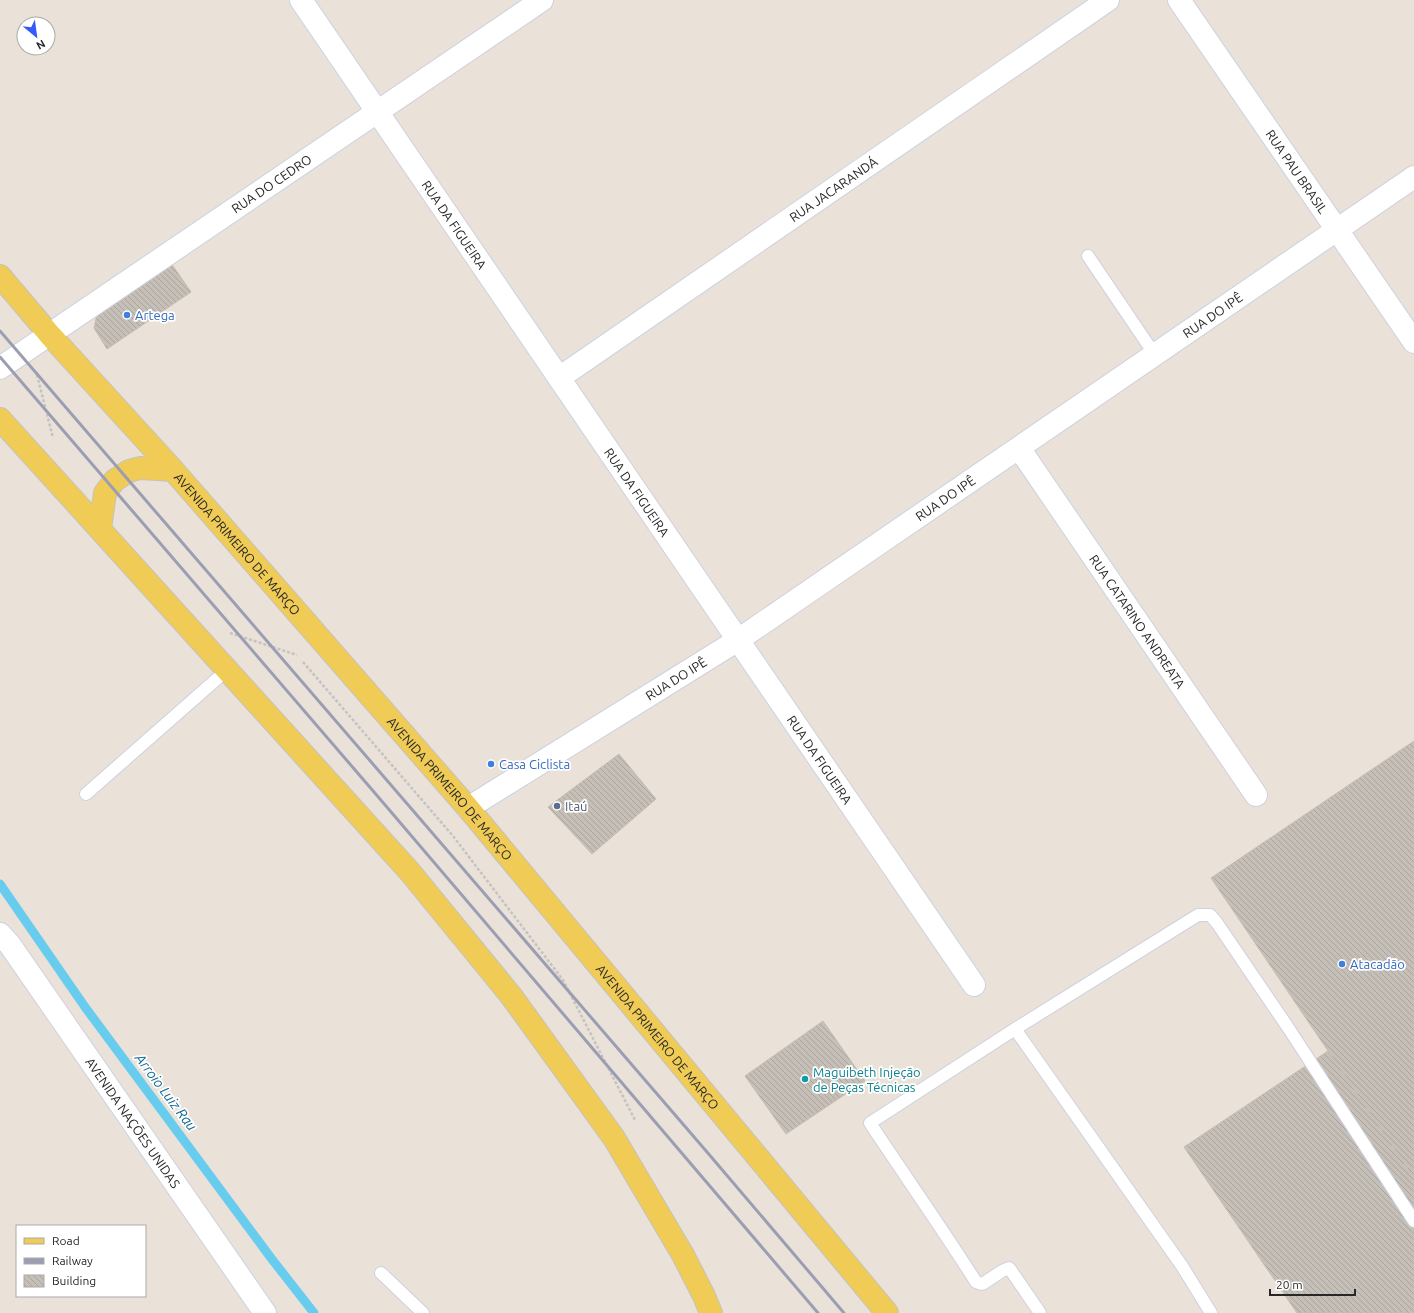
<svg xmlns="http://www.w3.org/2000/svg" width="1414" height="1313" font-family="Ubuntu,sans-serif">
  <style>
    .lines { fill: none; stroke-linecap: round; stroke-linejoin: round }
    .stream { stroke: #68ccee; stroke-width: 9 }
    .building { fill: url(#building-back-hatch); stroke: #c5beb2 }
    .lane-casing { stroke: #cdd1e0; stroke-width: 14 }
    .street-casing { stroke: #cdd1e0; stroke-width: 24 }
    .secondary-casing { stroke: #cdd1e0; stroke-width: 24 }
    .primary-casing { stroke: #c3c3c3; stroke-width: 24 }
    .path { stroke: #c3c3c3; stroke-width: 2.5; stroke-dasharray: 3 2; stroke-linecap: butt }
    .lane { stroke: #fff; stroke-width: 12 }
    .street { stroke: #fff; stroke-width: 22 }
    .secondary { stroke: #fff; stroke-width: 22 }
    .primary { stroke: #f0cb56; stroke-width: 22 }
    .rail { stroke: #9b9eb2; stroke-width: 3 }
    .shop-dot { fill: #3f7fe0; stroke: #fff; stroke-width: 1.5 }
    .service-dot { fill: #5c6f8a; stroke: #fff; stroke-width: 1.5 }
    .culture-dot { fill: #0f9aa8; stroke: #fff; stroke-width: 1.5 }
    .labels { text-anchor: middle; dominant-baseline: central; stroke-width: 3.5; stroke-linejoin: round; paint-order: stroke }
    .street-label { font-size: 13px; fill: #272727; stroke: #fff }
    .shop-label { font-size: 13px; fill: #366cbe; stroke: #fff; text-anchor: start }
    .service-label { font-size: 13px; fill: #4e5e75; stroke: #fff; text-anchor: start }
    .culture-label { font-size: 13px; fill: #0d838f; stroke: #fff; text-anchor: start }
    .water-label { font-size: 14px; font-style: italic; fill: #0c6895; stroke: #fff }
  </style>
  <defs>
    <pattern id="building-back-hatch" width="6" height="6" patternUnits="userSpaceOnUse"><rect width="6" height="6" fill="#c5bfb8"/><path d="M-1 5l2 2M0 0l6 6M5-1l2 2" fill="none" stroke="#a9a49e"/></pattern>
  </defs>
  <rect width="100%" height="100%" fill="#eae2d8"/>
  <g class="lines">
    <polyline class="stream" points="0,884 85,1007 271,1258 314,1313"/>
  </g>
  <g class="building">
    <polygon points="171,263 191,292 107,349 94,328 97,314"/>
    <polygon points="1414,741 1414,1178 1211,878"/>
    <polygon points="619,754 656,799 592,854 548,807"/>
    <polygon points="823,1021 865,1081 786,1134 745,1076"/>
    <polygon points="1328,1051 1414,1178 1414,1313 1297,1313 1184,1147"/>
  </g>
  <g class="lines">
    <g class="lane-casing">
      <g id="lane">
        <polyline points="1088,256 1155,355"/>
        <polyline points="86,794 227,670"/>
        <polyline points="1015,1029 1182,1266 1211,1313"/>
        <polyline points="381,1273 423,1313"/>
        <path d="M1040,1313L1010,1269L1009,1268L1002,1271L984,1283L981,1284L976,1282C942,1228 905,1176 870,1123L1015,1029L1198,915H1210L1217,923L1289,1029L1414,1221"/>
      </g>
    </g>
    <g class="street-casing">
      <g id="street">
        <path id="s1" d="M1179,0L1414,342"/>
        <path id="s2" d="M0,368L542,0"/>
        <path id="s3" d="M559,378L1108,0"/>
        <path id="s4" d="M1019,448L1256,795"/>
        <path id="s5" d="M738,640L974,985"/>
      </g>
    </g>
    <g class="secondary-casing">
      <g id="secondary">
        <path id="s6" d="M301,0L738,640"/>
        <path id="s7" d="M468,808L738,640L1414,177"/>
        <path id="s8" d="M0,934L10,945L265,1313"/>
      </g>
    </g>
    <g class="primary-casing">
      <g id="primary">
        <path id="s9" d="M0,276L50,335L173,470L468,808L887,1313"/>
        <polyline points="0,419 410,872 512,997 614,1138 683,1255 704,1296 711,1313"/>
        <polyline points="100,529 105,493 115,480 129,471 140,468 173,470"/>
      </g>
    </g>
    <g class="path">
      <polyline points="37,375 53,438"/>
      <polyline points="230,633 297,655"/>
      <polyline points="303,662 453,836 563,980 635,1120"/>
    </g>
    <use href="#lane" class="lane"/>
    <use href="#street" class="street"/>
    <use href="#secondary" class="secondary"/>
    <use href="#primary" class="primary"/>
    <g class="rail">
      <polyline points="0,331 707,1152 844,1313"/>
      <polyline points="0,357 380,799 818,1313"/>
    </g>
  </g>
  <g class="shop-dot">
    <circle cx="127" cy="315" r="4"/>
    <circle cx="491" cy="764" r="4"/>
    <circle cx="1342" cy="964" r="4"/>
  </g>
  <circle class="service-dot" cx="557" cy="806" r="4"/>
  <circle class="culture-dot" cx="805" cy="1079" r="4"/>
  <g class="labels">
    <g class="street-label">
      <text stroke="none"><textPath href="#s1" startOffset="208">RUA PAU BRASIL</textPath></text>
      <text stroke="none"><textPath href="#s2" startOffset="328">RUA DO CEDRO</textPath></text>
      <text stroke="none"><textPath href="#s3" startOffset="333">RUA JACARANDÁ</textPath></text>
      <text stroke="none"><textPath href="#s6" startOffset="272">RUA DA FIGUEIRA</textPath></text>
      <text stroke="none"><textPath href="#s7" startOffset="893">RUA DO IPÊ</textPath></text>
      <text stroke="none"><textPath href="#s6" startOffset="596">RUA DA FIGUEIRA</textPath></text>
      <text stroke="none"><textPath href="#s7" startOffset="569">RUA DO IPÊ</textPath></text>
      <text stroke="none"><textPath href="#s9" startOffset="358">AVENIDA PRIMEIRO DE MARÇO</textPath></text>
      <text stroke="none"><textPath href="#s4" startOffset="210">RUA CATARINO ANDREATA</textPath></text>
      <text stroke="none"><textPath href="#s7" startOffset="245">RUA DO IPÊ</textPath></text>
      <text stroke="none"><textPath href="#s5" startOffset="145">RUA DA FIGUEIRA</textPath></text>
      <text stroke="none"><textPath href="#s9" startOffset="682">AVENIDA PRIMEIRO DE MARÇO</textPath></text>
      <text stroke="none"><textPath href="#s9" startOffset="1006">AVENIDA PRIMEIRO DE MARÇO</textPath></text>
      <text stroke="none"><textPath href="#s8" startOffset="231">AVENIDA NAÇÕES UNIDAS</textPath></text>
    </g>
    <g class="shop-label">
      <text x="135" y="315">Artega</text>
      <text x="499" y="764">Casa Ciclista</text>
      <text x="1350" y="964">Atacadão</text>
    </g>
    <g class="service-label">
      <text x="565" y="806">Itaú</text>
    </g>
    <g class="culture-label">
      <text x="813" y="1072">Maguibeth Injeção<tspan x="813" dy="15">de Peças Técnicas</tspan></text>
    </g>
    <g class="water-label">
      <text transform="translate(166 1092) rotate(53)">Arroio Luiz Rau</text>
    </g>
  </g>
  <rect x="16" y="1225" width="130" height="72" fill="#ffffff" stroke="#a9a9a9"/>
  <rect x="24" y="1238" width="20" height="6" fill="#f0cb56" stroke="#a9a9a9"/>
  <text x="52" y="1245" font-size="12" fill="#272727">Road</text>
  <rect x="24" y="1258" width="20" height="6" fill="#9b9eb2" stroke="#a9a9a9"/>
  <text x="52" y="1265" font-size="12" fill="#272727">Railway</text>
  <rect x="24" y="1275" width="20" height="12" fill="url(#building-back-hatch)" stroke="#a9a9a9"/>
  <text x="52" y="1285" font-size="12" fill="#272727">Building</text>
  <g transform="translate(36 36) rotate(151)"><circle r="19" fill="#ffffff" stroke="#a9a9a9"/>
  <path d="M0-3L7 15L0 10L-7 15Z" fill="#345bfa"/>
  <text y="-6" font-size="11" font-weight="bold" text-anchor="middle" fill="#272727">N</text>
  </g>
  <path d="M1270 1289v6h85v-6" fill="none" stroke="#272727" stroke-width="2"/>
  <text x="1276" y="1289" font-size="12" fill="#272727" stroke="#ffffff" stroke-width="3" paint-order="stroke">20 m</text>
</svg>
